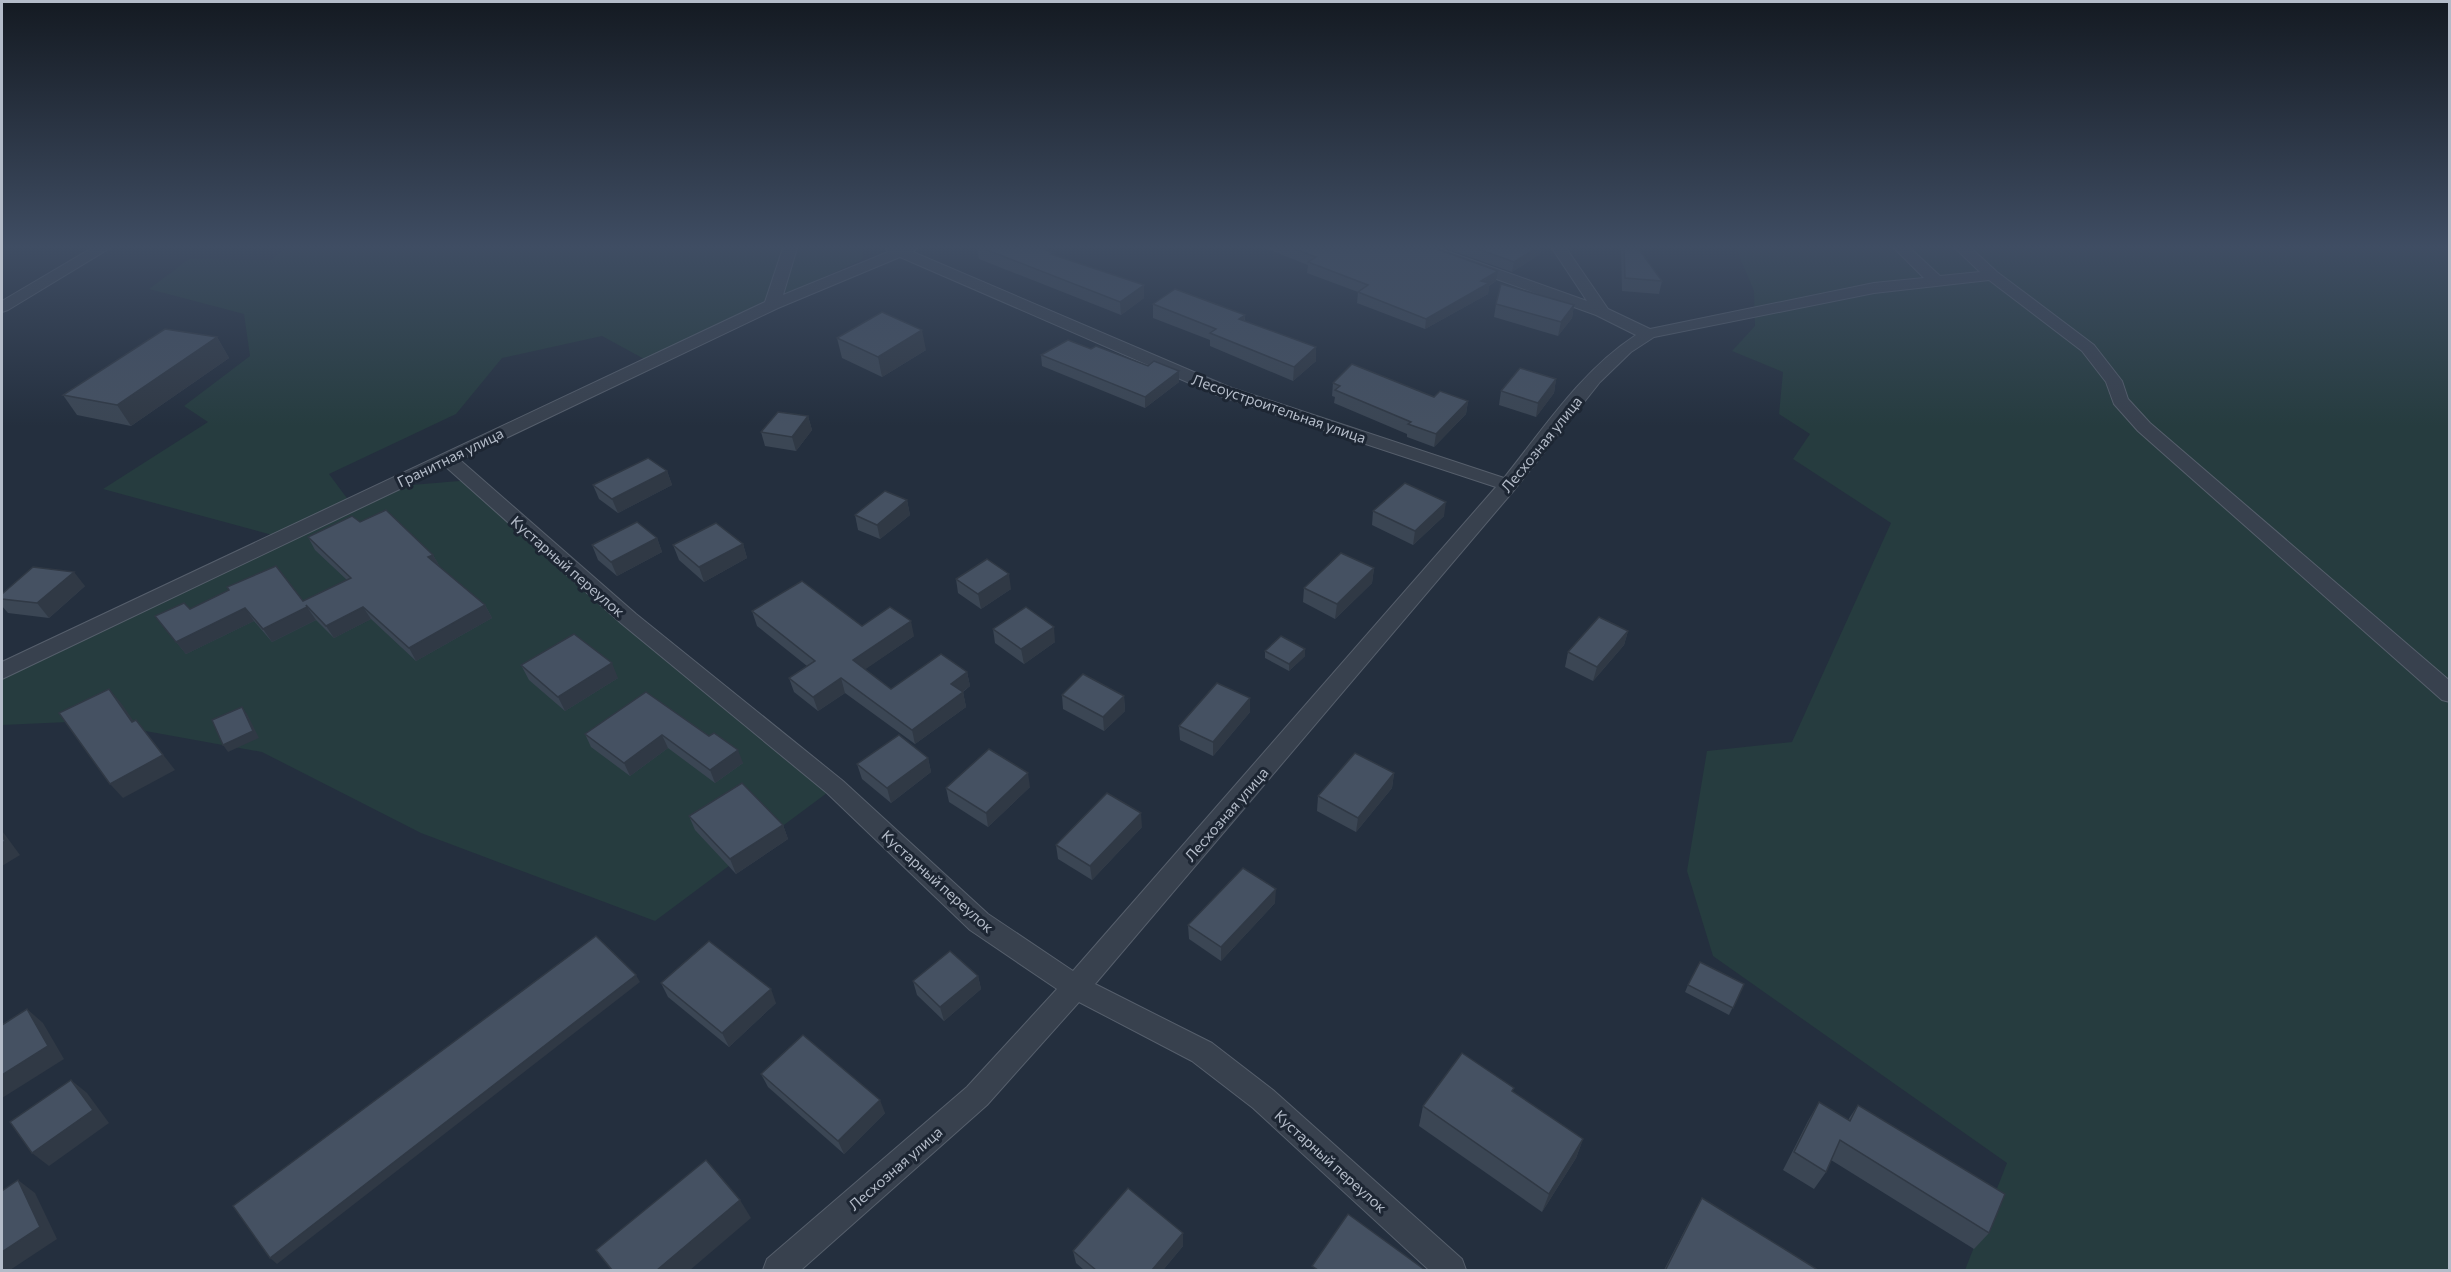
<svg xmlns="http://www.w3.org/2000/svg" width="2451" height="1272" font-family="Commissioner,sans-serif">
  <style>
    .green { fill: #263c3f }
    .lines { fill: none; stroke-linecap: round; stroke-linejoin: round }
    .street-casing { stroke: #565f6c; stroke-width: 2 }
    .street { fill: #38414e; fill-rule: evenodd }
    .wall { fill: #3b4654 }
    .shaded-wall { fill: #303945 }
    .building { fill: #455162; stroke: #303945; stroke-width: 1.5 }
    .labels { text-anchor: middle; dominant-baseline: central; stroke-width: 6; stroke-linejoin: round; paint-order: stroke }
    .street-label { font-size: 15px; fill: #b4bcc9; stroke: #1d2633 }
  </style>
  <rect width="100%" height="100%" fill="#242f3e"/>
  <g class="green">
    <polygon points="287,248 862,248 863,259 646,360 602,336 502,358 456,414 329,474 349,501 276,536 103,489 208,422 184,406 250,356 244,314 149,289 189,259 271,260"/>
    <polygon points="1736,248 2449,248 2449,1270 1965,1270 2007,1163 1713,956 1687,871 1707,751 1792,742 1891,523 1793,459 1810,434 1779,414 1783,372 1732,351 1755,326 1754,291"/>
    <polygon points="471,480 835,787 655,921 421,833 262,752 90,721 2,725 2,671 388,487"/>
  </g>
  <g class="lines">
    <g class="street-casing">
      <g id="street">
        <polygon points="92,248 110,248 8,310 2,312 2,301"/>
        <path d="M783,248H797L783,295L888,252L886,248H917L913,252L1229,387L1504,478C1544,428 1582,370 1636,335L1596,315L1419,251L1417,248H1438L1587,301L1552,248H1566L1608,309L1650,329L1874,283L1924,278L1894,248H1910L1940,276L1980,272L1955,248H1971L1997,272L2094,345L2122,381L2128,399L2150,423L2450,681V702L2442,700L2138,431L2114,404L2106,382L2082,351L1989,280L1874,293L1654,337L1631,352L1600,382L1515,489L1095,984L1212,1043L1273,1090L1462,1259L1466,1270H1429L1253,1108L1192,1061L1079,1002L987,1105L801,1270H763L767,1259L967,1087L1057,989L970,930L827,793L622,624L446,467L2,679V662L765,302ZM900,257L1217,395L1496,487L1073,971L988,914L843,781L636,614L460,460L778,308Z"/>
      </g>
    </g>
    <use href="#street" class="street"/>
  </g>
  <g class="wall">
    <polygon points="977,248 1041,248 1053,253 1053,255 1144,298 1121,315 979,259"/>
    <polygon points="1265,248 1434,248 1496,281 1489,286 1488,294 1425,329 1357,303 1358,292 1307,273 1308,265"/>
    <polygon points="1445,248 1542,248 1540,254 1512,272"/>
    <polygon points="1621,248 1638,248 1662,281 1659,294 1622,291"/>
    <polygon points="1153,304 1245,315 1245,321 1316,361 1293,381 1210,346 1210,340 1153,318"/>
    <polygon points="1496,304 1574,305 1572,318 1558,336 1494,317"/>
    <polygon points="217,337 229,358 131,426 77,415 63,395"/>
    <polygon points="837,338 926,350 882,377 842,358"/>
    <polygon points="1091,349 1148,366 1179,371 1179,382 1145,408 1042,366 1041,355"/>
    <polygon points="1556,379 1554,393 1536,417 1499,405 1501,391"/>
    <polygon points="1333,383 1468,401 1466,414 1434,447 1407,437 1407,434 1334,403 1335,397 1332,396"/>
    <polygon points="808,416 812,430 796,451 765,446 761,432"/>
    <polygon points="667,471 672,485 618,513 599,499 593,485"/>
    <polygon points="907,500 910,515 880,539 858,530 855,515"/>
    <polygon points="1373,511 1444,516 1413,545 1372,525"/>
    <polygon points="360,522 433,555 440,567 485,605 492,618 416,661 371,619 334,638 315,619 316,620 272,642 254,621 186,654 155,616 190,609 303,601 347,580 315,550 308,537"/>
    <polygon points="657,538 662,552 617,576 598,560 592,545"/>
    <polygon points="743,544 747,558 704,582 679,560 673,545"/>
    <polygon points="1374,568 1372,583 1335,619 1303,602 1304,588"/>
    <polygon points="956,579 1011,589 981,609 958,593"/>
    <polygon points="85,586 49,618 8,613 2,606 2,594"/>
    <polygon points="752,611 862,626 914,636 865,669 891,689 967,672 970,686 963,692 966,707 915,744 845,693 818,711 794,692 789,678 807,666 757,626"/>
    <polygon points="993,629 1055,642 1024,664 995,643"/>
    <polygon points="1628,631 1624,645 1593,681 1565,667 1568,652"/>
    <polygon points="1265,651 1305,656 1289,671 1265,658"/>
    <polygon points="521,665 618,678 565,711 529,680"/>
    <polygon points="646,692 743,763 715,783 668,748 630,776 591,747 585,734"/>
    <polygon points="1062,695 1124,696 1125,711 1104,731 1063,709"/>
    <polygon points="1250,698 1250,712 1213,756 1180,740 1179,726"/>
    <polygon points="928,758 931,772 891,803 862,779 857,764"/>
    <polygon points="1394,773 1392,788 1356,832 1317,811 1318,796"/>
    <polygon points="1030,787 988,827 949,802 946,788"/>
    <polygon points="689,816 783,825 788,839 736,874 695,830"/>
    <polygon points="1142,827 1092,880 1058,859 1056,845"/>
    <polygon points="1275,903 1221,961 1189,939 1188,925"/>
    <polygon points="978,976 981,989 944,1021 917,995 913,981"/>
    <polygon points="661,983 776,1003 729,1047 668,997"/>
    <polygon points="1744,984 1729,1015 1685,992 1688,985"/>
    <polygon points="761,1074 885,1113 844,1154 768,1087"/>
    <polygon points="1513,1092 1583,1139 1576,1158 1542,1212 1419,1126 1423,1106"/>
    <polygon points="1819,1102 1848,1120 1858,1105 1989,1233 1974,1249 1831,1160 1826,1172 1814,1189 1783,1170 1808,1121"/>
    <polygon points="1702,1198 1818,1270 1664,1270 1689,1222"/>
    <polygon points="1183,1246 1163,1270 1084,1270 1076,1263 1073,1251"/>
  </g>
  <g class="shaded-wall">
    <polygon points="1536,248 1542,248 1540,254 1512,272 1514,262"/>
    <polygon points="1498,271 1496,281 1489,286 1488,294 1425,329 1426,319"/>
    <polygon points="1144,285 1144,298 1121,315 1120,302"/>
    <polygon points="1574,305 1572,318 1558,336 1561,322"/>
    <polygon points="1245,315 1244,328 1239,319"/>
    <polygon points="922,330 926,350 882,377 878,357"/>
    <polygon points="217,337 229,358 131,426 117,405"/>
    <polygon points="1316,347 1316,361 1293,381 1294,367"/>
    <polygon points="1179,371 1179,382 1145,408 1145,397"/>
    <polygon points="1556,379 1554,393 1536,417 1538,403"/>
    <polygon points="1468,401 1466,414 1434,447 1436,434"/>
    <polygon points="808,416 812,430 796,451 792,437"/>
    <polygon points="667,471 672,485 618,513 612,499"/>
    <polygon points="907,500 910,515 880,539 877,525"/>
    <polygon points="1446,502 1444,516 1413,545 1415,531"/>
    <polygon points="657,538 662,552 617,576 611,562"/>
    <polygon points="743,544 747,558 704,582 699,567"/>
    <polygon points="433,555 440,567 428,557"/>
    <polygon points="1374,568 1372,583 1335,619 1337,604"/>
    <polygon points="74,572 85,586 49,618 37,603"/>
    <polygon points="1009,574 1011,589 981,609 978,594"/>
    <polygon points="485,605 492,618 416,661 409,648"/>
    <polygon points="307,607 316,620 272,642 263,629"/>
    <polygon points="363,607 371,619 334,638 326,626"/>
    <polygon points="245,608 254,621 186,654 176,642"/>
    <polygon points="911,621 914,636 857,675 853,660"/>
    <polygon points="1054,627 1055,642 1024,664 1021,649"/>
    <polygon points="1628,631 1624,645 1593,681 1597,667"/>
    <polygon points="1305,649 1305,656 1289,671 1289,664"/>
    <polygon points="612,663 618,678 565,711 558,697"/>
    <polygon points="967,672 970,686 954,698 951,684"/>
    <polygon points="841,678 845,693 818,711 813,697"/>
    <polygon points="109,689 121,703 144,736 132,722"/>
    <polygon points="963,692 966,707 915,744 912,730"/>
    <polygon points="1124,696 1125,711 1104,731 1103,717"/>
    <polygon points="1250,698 1250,712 1213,756 1213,742"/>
    <polygon points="242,707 247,714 259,738 228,752 223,745"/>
    <polygon points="136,720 175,770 123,798 110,784"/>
    <polygon points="662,735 668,748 630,776 624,763"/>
    <polygon points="738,750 743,763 715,783 710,770"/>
    <polygon points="928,758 931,772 891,803 887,788"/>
    <polygon points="1028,773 1030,787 988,827 986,813"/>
    <polygon points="1394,773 1392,788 1356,832 1358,818"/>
    <polygon points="1141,813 1142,827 1092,880 1090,866"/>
    <polygon points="783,825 788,839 736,874 730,859"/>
    <polygon points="2,831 6,836 20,855 2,866"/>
    <polygon points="1276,889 1275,903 1221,961 1221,947"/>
    <polygon points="636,975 640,982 277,1264 270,1258"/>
    <polygon points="978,976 981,989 944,1021 940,1007"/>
    <polygon points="771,989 776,1003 729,1047 722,1033"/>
    <polygon points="27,1009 43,1023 64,1059 2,1098 2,1075"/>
    <polygon points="71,1080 87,1093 109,1123 49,1166 32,1153"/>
    <polygon points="880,1100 885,1113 844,1154 838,1141"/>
    <polygon points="1583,1139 1576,1158 1542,1212 1549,1194"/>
    <polygon points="18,1180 35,1193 57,1239 10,1270 2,1270 2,1252"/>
    <polygon points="740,1200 751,1218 690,1270 657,1270"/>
    <polygon points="1183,1233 1183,1246 1163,1270 1152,1270"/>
  </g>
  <g class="building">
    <polygon points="982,248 1041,248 1053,253 1051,254 1144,285 1120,302"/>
    <polygon points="1292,248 1434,248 1498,271 1481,281 1489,283 1426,319 1358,292 1368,285 1308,262 1316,257"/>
    <polygon points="1475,248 1536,248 1514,262"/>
    <polygon points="1624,248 1638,248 1662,281 1625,278"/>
    <polygon points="1501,284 1574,305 1561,322 1496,304"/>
    <polygon points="1175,289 1245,315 1239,319 1316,347 1294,367 1210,333 1216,329 1153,304"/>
    <polygon points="882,312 922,330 878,357 837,338"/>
    <polygon points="165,329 217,337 117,405 63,395"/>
    <polygon points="1068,340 1091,349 1096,346 1148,366 1154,361 1179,371 1145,397 1041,355"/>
    <polygon points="1352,364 1434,397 1440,391 1468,401 1436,434 1408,424 1411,422 1335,390 1340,386 1333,383"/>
    <polygon points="1520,368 1556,379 1538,403 1501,391"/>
    <polygon points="778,412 808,416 792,437 761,432"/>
    <polygon points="648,458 667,471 612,499 593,485"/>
    <polygon points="1405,483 1446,502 1415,531 1373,511"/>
    <polygon points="885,491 907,500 877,525 855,515"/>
    <polygon points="386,510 433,555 428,557 485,605 409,648 363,607 326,626 306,605 307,607 263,629 245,608 176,642 155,616 184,603 190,609 229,590 227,587 276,566 303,601 351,578 308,537 352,516 360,522"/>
    <polygon points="637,522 657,538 611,562 592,545"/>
    <polygon points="716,523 743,544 699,567 673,545"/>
    <polygon points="1341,553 1374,568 1337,604 1304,588"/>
    <polygon points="987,559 1009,574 978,594 956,579"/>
    <polygon points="33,567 74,572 37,603 2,599 2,594"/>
    <polygon points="802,581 862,626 890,607 911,621 853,660 891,689 941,654 967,672 951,684 963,692 912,730 841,678 813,697 789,678 815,661 752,611"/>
    <polygon points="1026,607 1054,627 1021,649 993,629"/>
    <polygon points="1599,617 1628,631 1597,667 1568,652"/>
    <polygon points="574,634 612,663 558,697 521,665"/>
    <polygon points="1281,636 1305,649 1289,664 1265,651"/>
    <polygon points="1083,674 1124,696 1103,717 1062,695"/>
    <polygon points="1217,683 1250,698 1213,742 1179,726"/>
    <polygon points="109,689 132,722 136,720 163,755 110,784 59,713"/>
    <polygon points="646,692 709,736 714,733 738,750 710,770 662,735 624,763 585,734"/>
    <polygon points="242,707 253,731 223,745 212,720"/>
    <polygon points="899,735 928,758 887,788 857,764"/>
    <polygon points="989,749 1028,773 986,813 946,788"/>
    <polygon points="1355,753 1394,773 1358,818 1318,796"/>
    <polygon points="742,783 783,825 730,859 689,816"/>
    <polygon points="1107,793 1141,813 1090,866 1056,845"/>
    <polygon points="2,836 5,841 2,843"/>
    <polygon points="1243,868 1276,889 1221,947 1188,925"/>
    <polygon points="596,936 636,975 270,1258 233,1206"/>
    <polygon points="709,941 771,989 722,1033 661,983"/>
    <polygon points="950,951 978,976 940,1007 913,981"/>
    <polygon points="1700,962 1744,984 1733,1008 1688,985"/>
    <polygon points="27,1009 48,1046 2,1075 2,1025"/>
    <polygon points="803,1035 880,1100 838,1141 761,1074"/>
    <polygon points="1462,1053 1514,1088 1512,1091 1583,1139 1549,1194 1423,1106"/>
    <polygon points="71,1080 93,1110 32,1153 10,1122"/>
    <polygon points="1819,1102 1850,1121 1858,1105 2005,1194 1989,1233 1840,1140 1826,1172 1794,1152"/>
    <polygon points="706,1160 740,1200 657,1270 612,1270 596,1250"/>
    <polygon points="18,1180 40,1227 2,1252 2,1191"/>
    <polygon points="1128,1188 1183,1233 1152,1270 1096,1270 1073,1251"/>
    <polygon points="1702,1198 1818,1270 1667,1270 1666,1269"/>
    <polygon points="1348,1214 1425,1270 1318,1270 1312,1266"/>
  </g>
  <linearGradient id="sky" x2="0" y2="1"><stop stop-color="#141a22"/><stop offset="0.58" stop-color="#3f4d63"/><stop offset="1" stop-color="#3f4d63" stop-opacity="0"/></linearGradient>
  <rect width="2451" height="426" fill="url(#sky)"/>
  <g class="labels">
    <g class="street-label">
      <text transform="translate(1279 408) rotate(19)">Лесоустроительная улица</text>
      <text transform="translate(1541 444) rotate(-51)">Лесхозная улица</text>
      <text transform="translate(450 457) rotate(-26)">Гранитная улица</text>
      <text transform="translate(568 566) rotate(41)">Кустарный переулок</text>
      <text transform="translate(1226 814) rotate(-49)">Лесхозная улица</text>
      <text transform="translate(938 881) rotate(42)">Кустарный переулок</text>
      <text transform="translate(1331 1161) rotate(42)">Кустарный переулок</text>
      <text transform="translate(895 1168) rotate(-41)">Лесхозная улица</text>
    </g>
  </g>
  <rect width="2451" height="1272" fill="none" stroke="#b4bcc9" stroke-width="6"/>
</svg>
